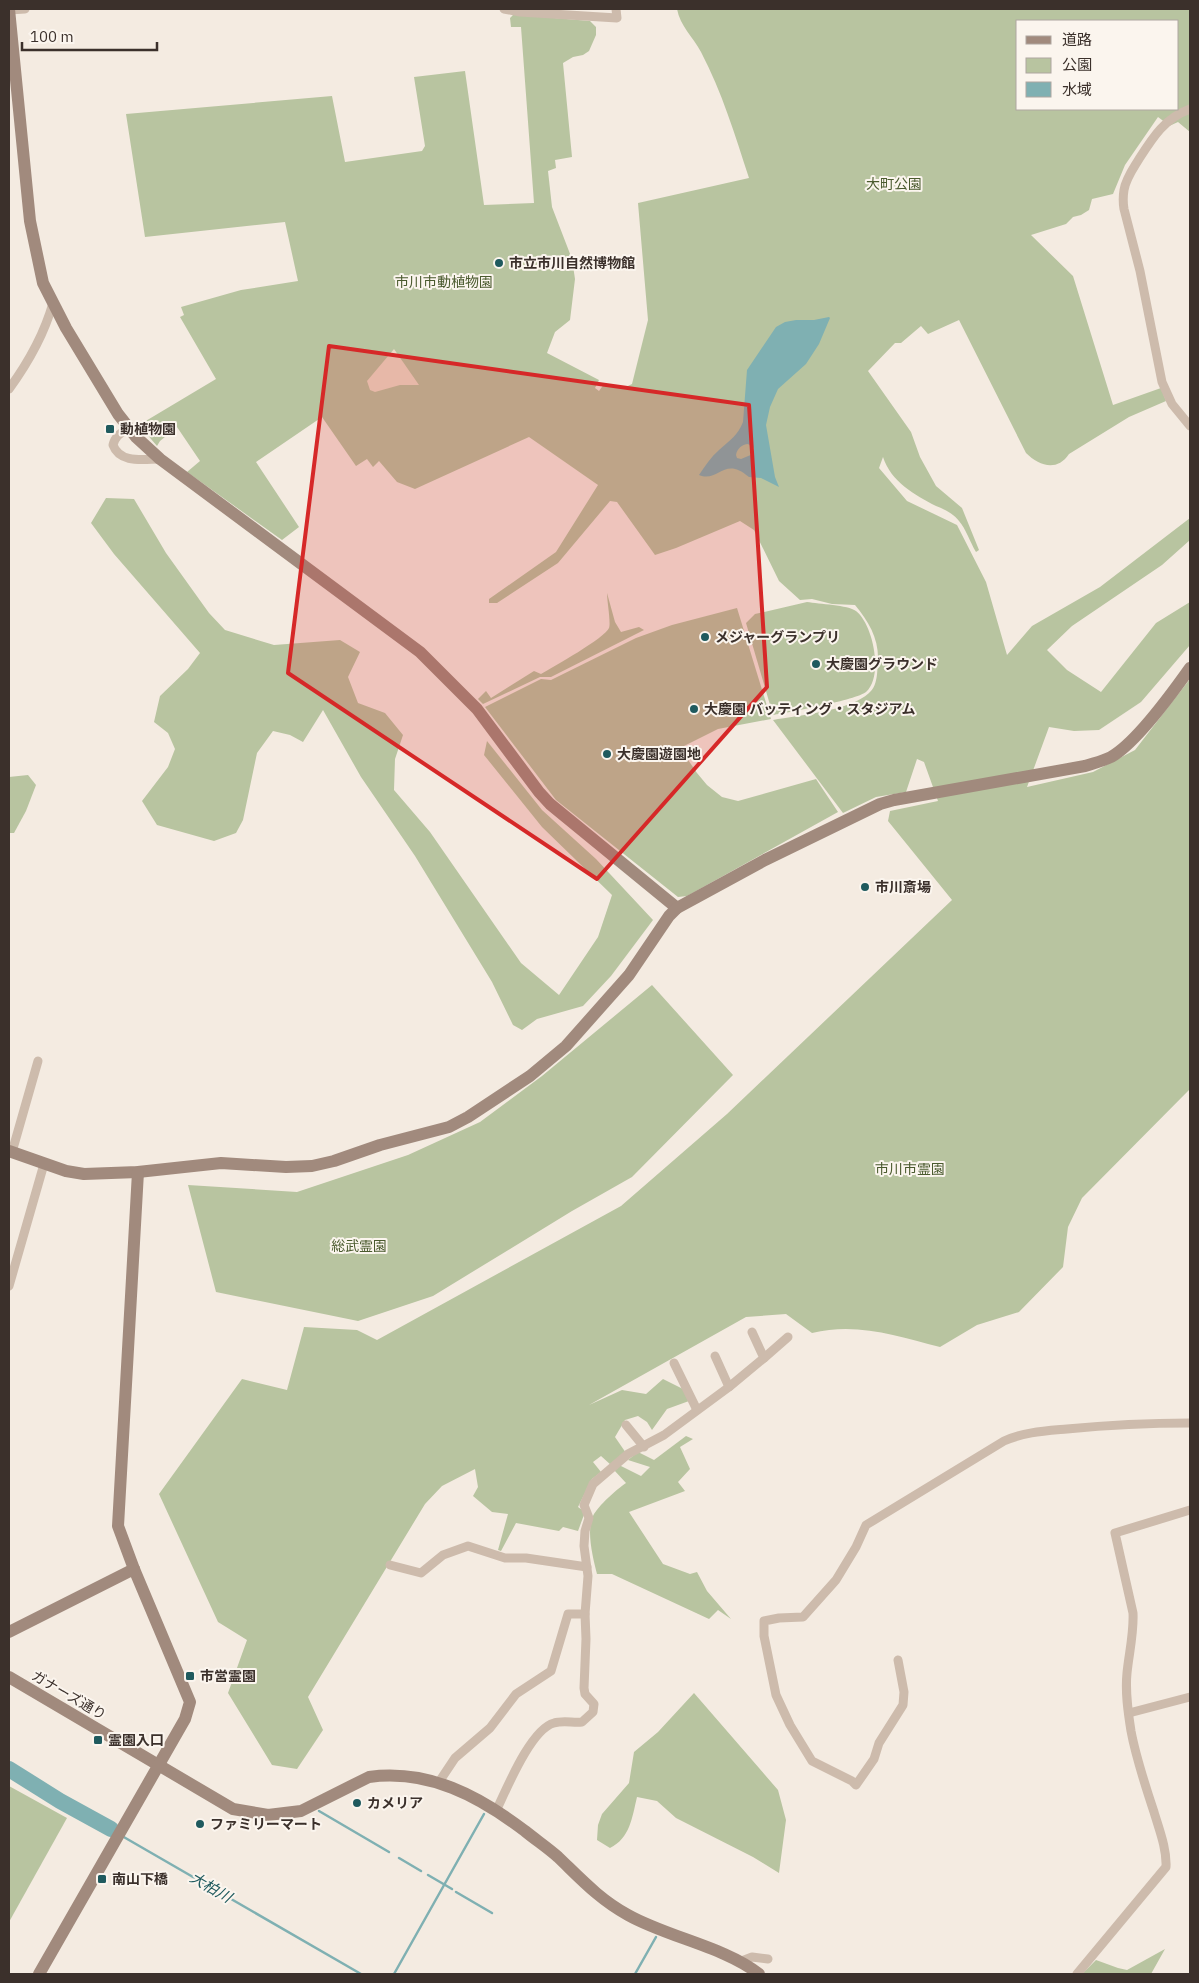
<svg xmlns="http://www.w3.org/2000/svg" width="1199" height="1983" font-family="'IBM Plex Sans','Noto Sans JP',sans-serif">
  <style>
    .green { fill: #b8c4a0; fill-rule: evenodd }
    .plaza { fill: #ecdcc8 }
    .water { fill: #7fb0b2; fill-rule: evenodd }
    .lines { fill: none; stroke-linecap: round; stroke-linejoin: round }
    .stream { stroke: #7fb0b2; stroke-width: 2.5 }
    .river { stroke: #7fb0b2; stroke-width: 16 }
    .street { stroke: #cdbbac; stroke-width: 9 }
    .secondary { stroke: #a18a7d; stroke-width: 12 }
    .marked { fill: #d62828; fill-opacity: 0.2; stroke: #d62828; stroke-width: 4; stroke-linejoin: round }
    .poi-dot { fill: #1f5a5e; stroke: #fbf5ee; stroke-width: 2 }
    .labels { text-anchor: middle; dominant-baseline: central; stroke-width: 4; stroke-linejoin: round; paint-order: stroke }
    .park-label { font-size: 14px; fill: #4a5a2e; stroke: #fbf5ee }
    .poi-label { font-size: 14px; font-weight: bold; fill: #3b302b; stroke: #fbf5ee; text-anchor: start }
    .street-label { font-size: 14px; fill: #3b302b; stroke: #fbf5ee }
    .water-label { font-size: 15px; font-style: italic; fill: #1f5a5e; stroke: #fbf5ee }
  </style>
  <rect width="100%" height="100%" fill="#f4ebe1"/>
  <g class="green">
    <path d="M677,9H1190V132L1178,122L1167,127L1166,123L1158,117L1125,165L1113,194L1092,199L1089,210L1081,215L1073,217L1066,224L1031,235L1073,276L1113,405L1161,388L1166,401L1129,417L1069,454C1057,472 1039,466 1026,453L959,320L928,334L921,326L901,343H895L868,371L911,432L920,457L936,486L962,508L979,550L976,552C970,542 966,529 959,521C954,514 944,509 936,506C915,495 891,482 883,457L879,468L907,501L957,525L986,582L1007,655L1032,626L1100,587L1190,518V540L1162,565L1072,626L1047,650L1067,670L1101,692L1156,623L1190,602V645L1141,702L1099,730L1074,731L1049,727L1027,787L1093,772L1135,750L1190,679V1089L1082,1198L1068,1227L1063,1267L1019,1312L977,1325L940,1347C897,1336 857,1322 812,1333L786,1314L746,1317L589,1405L622,1390L646,1394L663,1379L683,1389L689,1401L667,1409L652,1430L647,1422L638,1416L625,1420L615,1437L626,1453L611,1465L601,1456L593,1462L601,1472L592,1479L578,1507L585,1512L578,1531L563,1527L559,1531L516,1523L501,1551L498,1550L508,1514L492,1512L473,1496L478,1487L475,1469L442,1486L425,1504L308,1697L323,1730L297,1769L272,1765L228,1693L247,1640L218,1622L159,1494L242,1379L287,1390L304,1327L357,1330L377,1340L621,1206L727,1114L952,900L888,821L890,811L938,801L924,762L917,759L906,792L876,797L843,813L773,720C799,715 850,711 869,693C878,686 877,671 878,661C879,639 869,622 855,605L832,604L812,599L800,600L779,581L754,530L740,521L676,548L655,555L617,502L610,501L558,563L497,603H489V599L556,552L598,485L529,437L415,489L397,482L379,461L373,467L367,459L356,466L322,417L256,462L299,527L282,540L187,472L200,461L177,427L160,441L157,446L139,425L216,379L180,317L184,315L181,307L241,290L298,281L285,222L145,237L126,114L332,96L345,162L422,151L425,146L414,77L465,71L484,205L534,203L521,27H511L510,18L513,15H518L590,21L596,27V35L589,51L583,55L573,57L563,63L572,157L555,160L556,168L548,171L552,207L572,259L575,279L570,320L555,332L547,353L599,380L595,388L599,391L604,384C614,388 621,390 632,384L648,320L638,203L749,178C735,135 722,92 701,52C693,37 680,26 677,9ZM1018,21H1178V109H1018Z"/>
    <polygon points="106,498 134,499 166,553 209,613 225,630 274,645 340,640 360,652 348,677 358,703 385,713 403,735 395,759 394,790 430,832 521,963 559,995 598,937 612,895 542,827 484,755 487,741 542,810 596,859 653,920 611,976 583,1006 537,1019 522,1030 513,1025 492,982 415,856 361,777 323,710 303,742 290,735 273,731 257,753 243,820 236,833 214,841 157,825 142,801 168,767 175,749 168,733 154,722 160,696 188,669 200,653 114,554 91,523"/>
    <path d="M607,593L615,622L621,632L639,627L644,630L551,677H540L483,704L478,699L486,691L491,698L534,671L541,674C553,667 605,638 609,628C611,623 607,601 607,593Z"/>
    <path d="M807,602C819,604 848,605 856,611C873,624 884,676 866,692C856,700 790,712 773,715L746,623L755,614Z"/>
    <polygon points="737,608 771,719 718,729 680,748 697,773 707,785 722,797 738,801 816,779 838,812 687,896 678,897 556,800 485,707 541,679 551,680 636,638 672,625"/>
    <polygon points="28,775 36,785 26,811 14,833 9,833 9,777"/>
    <polygon points="652,985 733,1075 632,1177 572,1211 433,1296 358,1321 216,1292 188,1185 297,1192 408,1155 480,1122 542,1076"/>
    <path d="M686,1436L693,1439L680,1447L690,1469L678,1482L685,1491L629,1512L663,1564L690,1574L697,1572L707,1591L731,1619L718,1610L709,1619L612,1574H597C593,1558 586,1531 593,1516C598,1506 617,1489 626,1483L614,1470L619,1465L641,1476L650,1467L628,1460L638,1452L654,1460Z"/>
    <path d="M694,1693L778,1790L786,1820L779,1873L753,1857L676,1818L657,1801L637,1797C632,1818 630,1838 610,1848L597,1840L598,1825L602,1814L629,1783L634,1752L658,1732Z"/>
    <polygon points="9,1786 67,1818 9,1922"/>
    <polygon points="1165,1949 1151,1974 1082,1974 1096,1960 1118,1968 1127,1970"/>
  </g>
  <polygon class="plaza" points="394,349 419,385 400,385 375,392 370,390 367,381"/>
  <path class="water" d="M829,317L830,318L819,344L806,364L778,389L770,407L766,425L775,477L779,487L761,478L749,477C724,455 719,483 699,475C705,466 711,457 719,450C730,440 738,435 743,422L747,370L776,327L785,322L796,320H814ZM748,444L754,448L753,454L741,459L737,458L736,455C737,449 742,444 748,444Z"/>
  <g class="lines">
    <g class="stream">
      <polyline points="319,1811 389,1852"/>
      <polyline points="122,1836 361,1974"/>
      <polyline points="399,1858 421,1871"/>
      <polyline points="428,1875 452,1889"/>
      <polyline points="456,1892 492,1913"/>
      <polyline points="394,1974 484,1814"/>
      <polyline points="635,1974 656,1937"/>
    </g>
    <polyline class="river" points="9,1769 60,1801 111,1829"/>
    <g class="street">
      <polyline points="504,9 520,12 617,18 616,9"/>
      <polyline points="9,10 25,9"/>
      <path d="M1190,109C1165,118 1153,137 1139,159C1133,169 1126,178 1124,190C1123,196 1123,203 1124,209L1140,271L1162,382L1172,404L1190,426"/>
      <path d="M9,389C28,363 44,335 53,303"/>
      <path d="M128,428C121,433 115,436 113,445C120,464 144,459 160,459"/>
      <polyline points="12,1152 38,1061"/>
      <polyline points="9,1286 44,1164"/>
      <polyline points="715,1356 729,1387"/>
      <polyline points="764,1358 788,1337"/>
      <polyline points="674,1363 697,1410"/>
      <polyline points="626,1425 644,1447"/>
      <polyline points="390,1565 421,1573 443,1555 468,1546 505,1558 526,1558 587,1567"/>
      <path d="M898,1660L904,1692L903,1705L879,1743L874,1759L856,1785L852,1781L812,1761L790,1725L776,1695L764,1636V1621L779,1618L803,1617L836,1580L856,1547L866,1525L1004,1441C1024,1432 1045,1431 1067,1429C1108,1425 1149,1423 1190,1423"/>
      <polyline points="1129,1713 1190,1697"/>
      <polyline points="439,1782 455,1758 490,1728 516,1694 551,1671 568,1614 585,1614 588,1576 584,1546 585,1531 589,1518 584,1505 593,1484 628,1454 664,1435 729,1387 764,1358 752,1332"/>
      <path d="M497,1809C507,1788 531,1729 554,1723C563,1720 573,1723 582,1722L593,1712L594,1704L585,1694L584,1688L586,1639L585,1614"/>
      <polyline points="739,1962 752,1957 768,1959"/>
      <path d="M1077,1974L1166,1867C1167,1849 1159,1829 1154,1812C1145,1785 1136,1758 1131,1731C1128,1712 1125,1692 1127,1673C1129,1653 1134,1633 1133,1613L1115,1533L1190,1510"/>
    </g>
    <g class="secondary">
      <polyline points="9,9 30,221 43,283 66,328 118,414 136,437 160,459 420,652 477,709 539,792 550,804 677,908"/>
      <path d="M9,1151L66,1171L84,1174L138,1172L221,1163L286,1167L312,1166L334,1161L380,1145L449,1127L468,1117L530,1076L566,1046L629,975L669,916L677,908L765,860L880,804L894,800L1085,766C1094,763 1103,761 1111,757C1136,743 1173,692 1190,668"/>
      <polyline points="9,1632 134,1569"/>
      <path d="M9,1677L233,1809L268,1815L301,1811L369,1777C429,1769 479,1796 525,1831C536,1840 548,1848 558,1857C581,1879 599,1899 628,1915C667,1937 725,1947 759,1974"/>
      <polyline points="39,1974 185,1719 190,1702 134,1569 118,1526 138,1172"/>
    </g>
  </g>
  <path class="marked" d="M329,346L749,405L767,687L597,879L288,673Z"/>
  <g class="poi-dot">
    <circle cx="499" cy="263" r="5"/>
    <rect x="105" y="424" width="10" height="10" rx="2.5"/>
    <circle cx="705" cy="637" r="5"/>
    <circle cx="816" cy="664" r="5"/>
    <circle cx="694" cy="709" r="5"/>
    <circle cx="607" cy="754" r="5"/>
    <circle cx="865" cy="887" r="5"/>
    <rect x="185" y="1671" width="10" height="10" rx="2.5"/>
    <rect x="93" y="1735" width="10" height="10" rx="2.5"/>
    <circle cx="357" cy="1803" r="5"/>
    <circle cx="200" cy="1824" r="5"/>
    <rect x="97" y="1874" width="10" height="10" rx="2.5"/>
  </g>
  <g class="labels">
    <g class="park-label">
      <text x="894" y="184">大町公園</text>
      <text x="444" y="282">市川市動植物園</text>
      <text x="910" y="1169">市川市霊園</text>
      <text x="359" y="1246">総武霊園</text>
    </g>
    <g class="poi-label">
      <text x="509" y="263">市立市川自然博物館</text>
      <text x="120" y="429">動植物園</text>
      <text x="715" y="637">メジャーグランプリ</text>
      <text x="826" y="664">大慶園グラウンド</text>
      <text x="704" y="709">大慶園 バッティング・スタジアム</text>
      <text x="617" y="754">大慶園遊園地</text>
      <text x="875" y="887">市川斎場</text>
      <text x="200" y="1676">市営霊園</text>
      <text x="108" y="1740">霊園入口</text>
      <text x="367" y="1803">カメリア</text>
      <text x="210" y="1824">ファミリーマート</text>
      <text x="112" y="1879">南山下橋</text>
    </g>
    <g class="street-label">
      <text transform="translate(69 1695) rotate(30)">ガナーズ通り</text>
    </g>
    <g class="water-label">
      <text transform="translate(211 1887) rotate(30)">大柏川</text>
    </g>
  </g>
  <rect width="1199" height="1983" fill="none" stroke="#3b302b" stroke-width="20"/>
  <rect x="1016" y="20" width="162" height="90" fill="#fbf5ee" stroke="#aea6a0"/>
  <rect x="1026" y="36" width="25" height="8" fill="#a18a7d" stroke="#aea6a0"/>
  <text x="1062" y="45" font-size="15" fill="#3b302b">道路</text>
  <rect x="1026" y="58" width="25" height="15" fill="#b8c4a0" stroke="#aea6a0"/>
  <text x="1062" y="70" font-size="15" fill="#3b302b">公園</text>
  <rect x="1026" y="82" width="25" height="15" fill="#7fb0b2" stroke="#aea6a0"/>
  <text x="1062" y="95" font-size="15" fill="#3b302b">水域</text>
  <path d="M22 42v8h135v-8" fill="none" stroke="#3b302b" stroke-width="2.5"/>
  <text x="30" y="42" font-size="15" fill="#3b302b" stroke="#fbf5ee" stroke-width="4" paint-order="stroke">100 m</text>
</svg>
